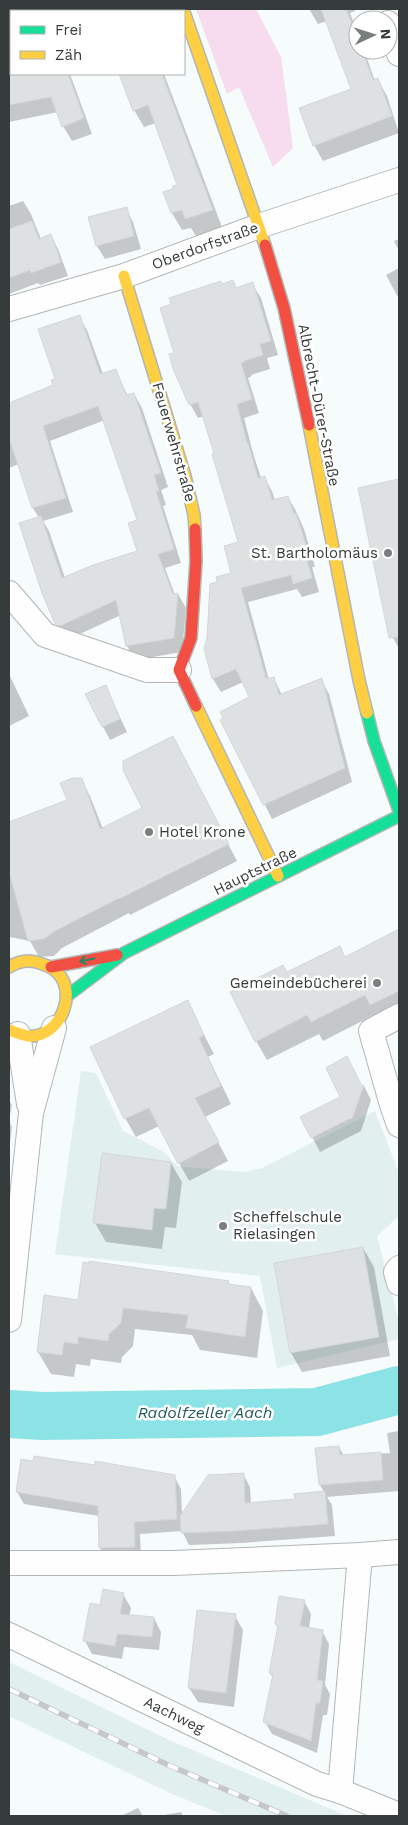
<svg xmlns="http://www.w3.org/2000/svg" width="408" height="1825" font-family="'Work Sans',sans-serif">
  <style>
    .built { fill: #e2efef }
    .green { fill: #f7dcef }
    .shadow { fill: #0003; fill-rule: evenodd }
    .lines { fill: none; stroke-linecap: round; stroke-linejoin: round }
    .river { stroke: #8be3e5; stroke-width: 48 }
    .building { fill: #dde1e1; stroke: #d3d7d7 }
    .street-casing { stroke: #b2b6b6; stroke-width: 26 }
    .fast-casing { stroke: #b2b6b6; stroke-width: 14 }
    .slow-casing { stroke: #b2b6b6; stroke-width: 14 }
    .jam-casing { stroke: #b2b6b6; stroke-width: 14 }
    .street { stroke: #fefefe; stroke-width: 24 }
    .fast { stroke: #16e098; stroke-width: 11 }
    .slow { stroke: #ffcf43; stroke-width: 11 }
    .jam { stroke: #f24e42; stroke-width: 11 }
    .rail-casing { stroke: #c6c7c7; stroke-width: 5.5 }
    .rail { stroke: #fff; stroke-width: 4; stroke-dasharray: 11; stroke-linecap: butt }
    .oneway { stroke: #288565 }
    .poi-dot { fill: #797e7e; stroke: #fff; stroke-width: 2 }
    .labels { text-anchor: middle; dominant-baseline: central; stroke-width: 5; stroke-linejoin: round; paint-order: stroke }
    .street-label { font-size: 15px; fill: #363b3b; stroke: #fff }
    .poi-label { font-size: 15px; fill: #363b3b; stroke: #fff; text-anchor: end }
    .water-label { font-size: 16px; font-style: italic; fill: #255a5c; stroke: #fff }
  </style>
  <rect width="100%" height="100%" fill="#f6fbfb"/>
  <g class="built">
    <polygon points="81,1071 96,1073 123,1131 164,1152 177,1166 244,1172 262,1168 375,1111 399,1173 399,1216 377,1236 399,1321 399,1339 277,1368 260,1276 55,1254"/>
    <polygon points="9,1662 169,1740 347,1816 226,1816 170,1793 9,1716"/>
  </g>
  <polygon class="green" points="196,9 256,9 281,57 293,148 273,167 239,87 227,94"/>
  <g class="shadow">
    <polygon points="9,9 46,9 47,11 11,11 11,74 70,74 92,134 72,141 63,126 58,112 9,122"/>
    <polygon points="105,9 138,9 139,11 99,11"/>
    <polygon points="309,9 355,9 355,11 350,13 358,35 358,50 364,50 375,81 378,80 387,96 399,133 323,161 314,145 352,89 327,21 318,24"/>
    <polygon points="120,74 164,74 222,227 196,236 191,228 182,230 172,213 165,193 175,190 179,186 156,123 144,127 134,110"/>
    <polygon points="23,201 31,214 41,239 51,236 58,249 68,276 40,285 38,283 9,294 9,206"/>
    <polygon points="126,209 133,222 141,249 105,259 97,246"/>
    <polygon points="399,239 399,251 394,241"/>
    <polygon points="399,268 399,299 386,275"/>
    <polygon points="233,282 237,289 252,284 261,298 278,355 267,358 270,369 251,375 252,376 248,378 259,413 244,418 253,453 261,478 264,477 272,491 275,501 288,497 296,511 304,529 315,567 312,567 319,592 302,597 297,589 248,602 269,680 274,679 282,695 321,680 329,694 352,782 272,819 222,720 251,698 243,682 221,692 213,679 205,648 218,583 232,574 240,543 204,416 198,418 190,404 176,354 222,285"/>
    <path d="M79,317L87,330L103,374L115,370L128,396L134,394L142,408L168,487L161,490L166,505L163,506L181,563L165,568L175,595L178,594L186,608L182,652L135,660L127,646L121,615L69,639L65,638L56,623L39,518L33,508L19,464L9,468V427L12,426L9,417V404L54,386ZM105,420L138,521L139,552L65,578L49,531L43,521L73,512L50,441Z"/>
    <polygon points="399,481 399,649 390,632 360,489"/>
    <polygon points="9,674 29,716 9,726"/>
    <polygon points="105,686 127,732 110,740 86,695"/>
    <polygon points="181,754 237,861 130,915 129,913 62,948 54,956 39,957 30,941 9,937 9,823 68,801 81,779 90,796 103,829 144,808"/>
    <polygon points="399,931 399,1015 382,1024 376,1014 323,1041 319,1034 267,1060 256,1041 287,974 346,958"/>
    <polygon points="187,1002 214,1054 208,1057 231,1104 205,1117 228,1161 189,1181 159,1126 136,1137 125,1118"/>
    <polygon points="364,1086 371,1100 361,1131 320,1152 302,1118"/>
    <polygon points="9,1100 12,1105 9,1121 12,1127 9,1152"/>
    <polygon points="171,1163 182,1182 176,1228 165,1227 162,1249 106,1242 95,1223"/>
    <polygon points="363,1248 374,1267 390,1356 302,1372 291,1353"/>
    <polygon points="228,1282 231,1286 251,1288 263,1311 257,1358 200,1350 192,1335 135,1329 133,1346 122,1357 121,1363 91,1359 90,1366 76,1364 74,1377 51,1374 38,1352 79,1301"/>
    <polygon points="399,1431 399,1491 327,1497 332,1505 335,1536 242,1543 189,1545 182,1531 140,1534 141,1559 107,1560 100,1548 99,1516 24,1504 17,1492 174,1476 181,1489 182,1514 243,1474 250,1487 251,1504 296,1500 324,1492 320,1485 339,1447 344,1456 390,1453 387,1433"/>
    <polygon points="123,1594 131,1608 129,1616 154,1618 161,1632 159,1650 124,1647 122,1659 92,1654 85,1641 101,1606"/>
    <polygon points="304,1601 311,1614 309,1629 322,1631 329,1644 325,1685 330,1694 327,1715 323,1715 317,1753 272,1734 265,1722 273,1678 270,1673 278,1628 276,1624"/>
    <polygon points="235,1616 243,1630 234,1707 198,1702 189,1688"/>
    <polygon points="138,1808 143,1816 121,1816"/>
    <polygon points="181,1812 183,1816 158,1816"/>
  </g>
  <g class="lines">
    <polyline class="river" points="9,1414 42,1416 317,1412 399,1390"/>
  </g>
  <g class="building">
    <polygon points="321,9 346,9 358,40 358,50 362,50 373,80 378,78 392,116 313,146 299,108 351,89"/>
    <polygon points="9,74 68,74 84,118 62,127 51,97 9,105"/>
    <polygon points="119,74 162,74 213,210 185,219 182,210 171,213 163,192 173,189 173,186 177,185 148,105 133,111"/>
    <polygon points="127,207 134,236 96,246 88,217"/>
    <polygon points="32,221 39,239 51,234 61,262 31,273 30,270 9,278 9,229"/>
    <polygon points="233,280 236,288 253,282 271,341 260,344 263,355 244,361 245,362 241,363 252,399 237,404 247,443 248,443 258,478 265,476 272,500 288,496 294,514 296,513 308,552 305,553 312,578 293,584 291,575 241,588 266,679 274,677 279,695 322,678 345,768 263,805 220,720 223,718 220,712 249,697 236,669 212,679 204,648 207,639 210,584 217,582 216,577 231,573 224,546 238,542 212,454 214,453 198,402 189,405 173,369 169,354 174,353 160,308 171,304 169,298 221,281 222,284"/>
    <polygon points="80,315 100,374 116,369 126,395 134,393 161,473 154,475 159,491 156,491 174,549 158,554 173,594 178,593 174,638 126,646 116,600 60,626 55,624 42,593 19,523 41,516 62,578 93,565 137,551 128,523 137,520 98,406 43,426 66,498 32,508 9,438 9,403 53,385 51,380 55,379 38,329"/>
    <polygon points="399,479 399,637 389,638 358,488"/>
    <polygon points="106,685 120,719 102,727 85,694"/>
    <polygon points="173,736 229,844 119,899 119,898 53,932 44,939 28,941 9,872 9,822 67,800 60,783 73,778 82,778 100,829 142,808 123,770 123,761"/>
    <polygon points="399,929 399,991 370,1005 365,995 311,1022 307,1015 255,1042 230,992 283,965 287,972 340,946 345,957"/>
    <polygon points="188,1000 204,1035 199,1038 221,1086 195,1098 219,1142 178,1164 149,1108 124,1119 90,1047"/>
    <polygon points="347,1056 362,1086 364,1085 352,1119 351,1118 311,1138 300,1117 340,1097 326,1068"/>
    <polygon points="102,1153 171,1162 166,1209 154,1208 152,1230 93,1223"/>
    <polygon points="363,1247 379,1337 290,1353 274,1263"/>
    <polygon points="89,1261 229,1281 228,1284 251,1287 245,1337 186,1328 188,1315 123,1308 121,1323 109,1334 108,1341 78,1337 78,1344 64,1342 62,1355 37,1352 44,1295 78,1300 83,1262 89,1263"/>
    <polygon points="339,1446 340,1455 381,1452 383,1480 319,1485 315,1448"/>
    <polygon points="34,1456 95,1465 95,1461 175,1475 177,1519 134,1522 135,1547 99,1548 98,1506 16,1492 21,1459 33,1461"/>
    <polygon points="244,1473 245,1503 295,1499 294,1494 325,1491 328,1524 234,1531 181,1533 180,1516 208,1475"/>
    <polygon points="103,1589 124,1593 120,1614 154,1617 152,1637 117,1634 115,1646 83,1641 90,1603 100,1605"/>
    <polygon points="279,1596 305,1600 300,1626 323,1630 317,1680 323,1681 320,1703 316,1703 311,1741 263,1722 273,1674 269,1673 278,1625 275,1624"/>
    <polygon points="197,1610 236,1614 226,1693 188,1688"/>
  </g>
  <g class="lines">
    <g class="street-casing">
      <g id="street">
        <polyline points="388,23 399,54"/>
        <polyline points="9,309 124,276 259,226 399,180"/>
        <polyline points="9,593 45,635 147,670 179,670"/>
        <polyline points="399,1016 371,1031 392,1105 399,1125"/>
        <polyline points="18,1034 29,1104"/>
        <polyline points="399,1268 396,1272 399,1283"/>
        <polyline points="9,1320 31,1113 54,1028"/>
        <polyline points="9,1563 174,1563 360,1555 399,1552"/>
        <polyline points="9,1635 317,1784 340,1791 399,1815"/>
        <polyline points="340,1791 360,1555"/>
      </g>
    </g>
    <g class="fast-casing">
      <g id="fast">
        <polyline points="367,713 374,741 399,811"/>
        <polyline points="67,996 124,953 399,816"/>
      </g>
    </g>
    <g class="slow-casing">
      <g id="slow">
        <polyline points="184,12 265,245"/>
        <polyline points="124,276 185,476 194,515 195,529"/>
        <polyline points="309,425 359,680 367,713"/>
        <polyline points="196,706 278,876"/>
        <path d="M9,967C19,961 31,959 42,964C46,965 50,967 53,969C81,988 61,1039 28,1036C22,1035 15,1032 9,1030"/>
      </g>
    </g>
    <g class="jam-casing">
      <g id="jam">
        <polyline points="265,245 284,308 309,425"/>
        <polyline points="195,529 196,561 191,638 179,670 196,706"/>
        <polyline points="51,967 117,955"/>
      </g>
    </g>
    <use href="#street" class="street"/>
    <use href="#fast" class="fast"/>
    <use href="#slow" class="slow"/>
    <use href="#jam" class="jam"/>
    <g class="rail-casing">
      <polyline id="rail" points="9,1689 166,1764 287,1816"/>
    </g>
    <use href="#rail" class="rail"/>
  </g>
  <defs><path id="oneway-shaft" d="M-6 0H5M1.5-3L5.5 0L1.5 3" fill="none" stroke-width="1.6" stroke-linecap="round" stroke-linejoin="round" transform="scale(1.25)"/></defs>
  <use class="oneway" href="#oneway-shaft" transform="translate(87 960) rotate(169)"/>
  <g class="poi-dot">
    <circle cx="388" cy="553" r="5"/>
    <circle cx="149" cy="832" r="5"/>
    <circle cx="377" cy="983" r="5"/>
    <circle cx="223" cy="1226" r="5"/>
  </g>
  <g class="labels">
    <g class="street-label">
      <text transform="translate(205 246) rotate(-20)">Oberdorfstraße</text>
      <text transform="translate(319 405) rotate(79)">Albrecht-Dürer-Straße</text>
      <text transform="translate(174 442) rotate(74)">Feuerwehrstraße</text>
      <text transform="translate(255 871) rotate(-26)">Hauptstraße</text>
      <text transform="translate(174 1715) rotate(26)">Aachweg</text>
    </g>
    <g class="poi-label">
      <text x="378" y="553">St. Bartholomäus</text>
      <text x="159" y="832" text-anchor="start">Hotel Krone</text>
      <text x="367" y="983">Gemeindebücherei</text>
      <text x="233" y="1217" text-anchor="start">Scheffelschule<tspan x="233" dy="17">Rielasingen</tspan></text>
    </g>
    <g class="water-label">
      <text x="205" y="1412">Radolfzeller Aach</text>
    </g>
  </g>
  <rect width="408" height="1825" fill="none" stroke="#363b3b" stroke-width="20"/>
  <rect x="10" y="10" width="175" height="65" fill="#ffffff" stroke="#afb1b1"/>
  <rect x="20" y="26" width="25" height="8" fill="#16e098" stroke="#afb1b1"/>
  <text x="55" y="35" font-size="15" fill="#363b3b">Frei</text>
  <rect x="20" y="51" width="25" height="8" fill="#ffcf43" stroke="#afb1b1"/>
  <text x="55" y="60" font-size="15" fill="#363b3b">Zäh</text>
  <g transform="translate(373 35) rotate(86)"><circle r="24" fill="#ffffff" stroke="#afb1b1"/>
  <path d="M0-4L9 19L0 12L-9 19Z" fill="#797e7e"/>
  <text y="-8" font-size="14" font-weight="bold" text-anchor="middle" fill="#363b3b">N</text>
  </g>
</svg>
